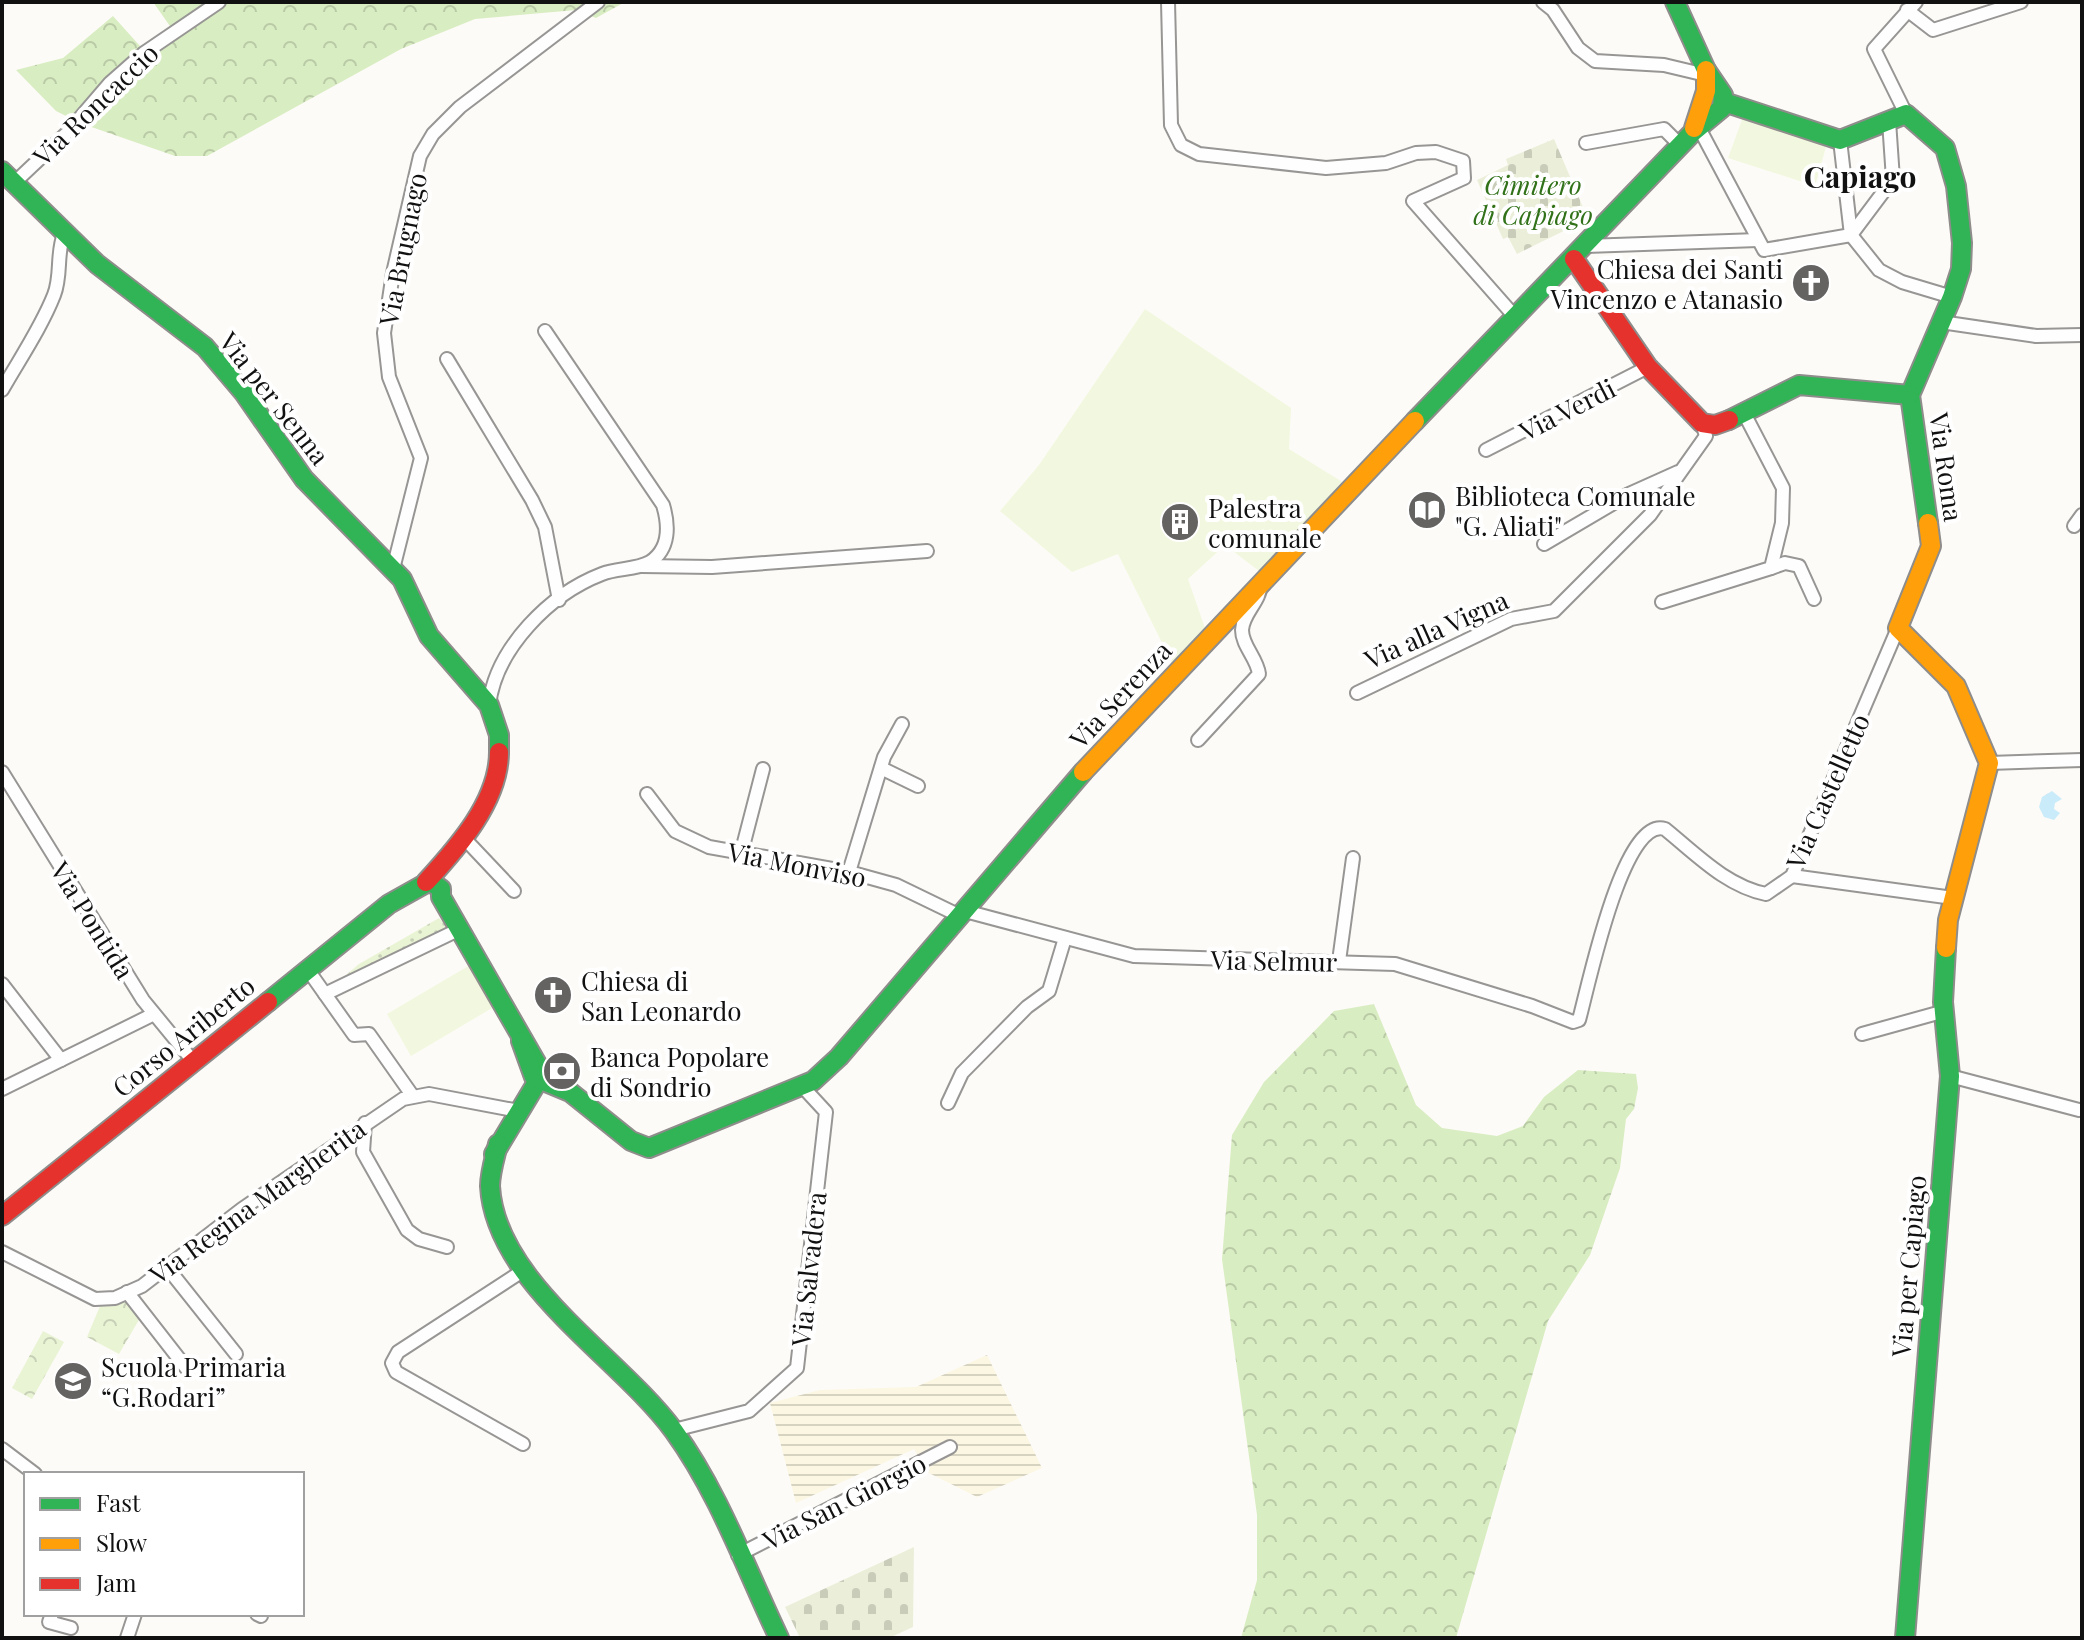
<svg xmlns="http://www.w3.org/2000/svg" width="2084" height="1640" font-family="'Playfair Display',serif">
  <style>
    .farmland { fill: url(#farmland-rules) }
    .grass { fill: url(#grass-dots) }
    .forest { fill: url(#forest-crowns) }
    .cemetery { fill: url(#cemetery-stones) }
    .park { fill: url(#park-crowns) }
    .pitch { fill: #f2f8df }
    .water { fill: url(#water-ripples) }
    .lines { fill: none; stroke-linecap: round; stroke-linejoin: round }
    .street-casing { stroke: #979695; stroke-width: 16 }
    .fast-casing { stroke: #8e8d8b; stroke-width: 22 }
    .slow-casing { stroke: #8e8d8b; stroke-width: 22 }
    .jam-casing { stroke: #8e8d8b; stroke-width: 22 }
    .street { stroke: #fffefe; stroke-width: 12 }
    .fast { stroke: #30b455; stroke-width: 18 }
    .slow { stroke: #ff9f0a; stroke-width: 18 }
    .jam { stroke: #e5322d; stroke-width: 18 }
    .labels { text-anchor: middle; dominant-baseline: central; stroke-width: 8; stroke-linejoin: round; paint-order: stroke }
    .street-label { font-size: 26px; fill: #111; stroke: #fff }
    .park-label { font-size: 26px; font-style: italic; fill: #307119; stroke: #fff }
    .poi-label { font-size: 26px; fill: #111; stroke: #fff; text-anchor: start }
    .quarter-label { font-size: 30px; font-weight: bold; fill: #111; stroke: #fff }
  </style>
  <defs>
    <pattern id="farmland-rules" width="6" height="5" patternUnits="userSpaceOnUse" patternTransform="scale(2)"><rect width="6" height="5" fill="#fbf7e2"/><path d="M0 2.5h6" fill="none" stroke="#d6d3c1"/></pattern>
    <pattern id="grass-dots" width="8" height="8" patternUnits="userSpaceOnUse" patternTransform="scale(2)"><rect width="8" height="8" fill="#e9f4d5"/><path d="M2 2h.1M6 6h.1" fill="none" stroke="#c7d0b6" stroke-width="1.8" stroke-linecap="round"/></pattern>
    <pattern id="forest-crowns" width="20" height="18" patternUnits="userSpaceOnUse" patternTransform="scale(2)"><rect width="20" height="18" fill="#d9edc2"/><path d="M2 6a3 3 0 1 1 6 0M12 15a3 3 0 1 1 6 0" fill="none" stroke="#b9caa6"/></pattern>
    <pattern id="cemetery-stones" width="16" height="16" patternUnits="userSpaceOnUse" patternTransform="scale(2)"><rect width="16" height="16" fill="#ebefd9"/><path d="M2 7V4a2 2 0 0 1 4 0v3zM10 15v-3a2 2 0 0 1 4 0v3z" fill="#c8ccb9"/></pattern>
    <pattern id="park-crowns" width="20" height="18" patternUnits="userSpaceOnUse" patternTransform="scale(2)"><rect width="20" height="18" fill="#e9f4d5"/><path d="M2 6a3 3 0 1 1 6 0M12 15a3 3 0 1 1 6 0" fill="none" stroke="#c7d0b6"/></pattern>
    <pattern id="water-ripples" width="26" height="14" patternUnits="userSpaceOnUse" patternTransform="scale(2)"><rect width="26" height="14" fill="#caecfa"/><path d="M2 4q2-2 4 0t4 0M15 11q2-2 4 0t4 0" fill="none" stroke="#acc9d5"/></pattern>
  </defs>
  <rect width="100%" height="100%" fill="#fdfbf7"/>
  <polygon class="farmland" points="987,1355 1042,1468 977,1497 927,1472 914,1449 796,1503 770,1403 820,1390 916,1387"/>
  <polygon class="grass" points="439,918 449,929 334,985 359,964"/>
  <g class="forest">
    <polygon points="153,2 625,2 596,18 576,10 475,19 401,49 207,156 175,156 80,123 56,111 16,70 63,58 113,16 140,46 172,29"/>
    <polygon points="1374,1004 1416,1105 1442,1128 1497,1136 1523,1126 1544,1097 1578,1070 1636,1074 1638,1088 1634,1109 1626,1119 1620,1168 1590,1255 1548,1321 1456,1638 1241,1638 1257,1580 1257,1515 1222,1259 1232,1135 1264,1082 1334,1011"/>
  </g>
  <g class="cemetery">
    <polygon points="1554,139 1588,219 1517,254 1508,237 1503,239 1477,180 1508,165 1506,159"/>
    <polygon points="914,1547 913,1627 889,1638 800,1638 785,1607"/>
  </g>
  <g class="park">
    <polygon points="127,1293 143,1313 119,1354 87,1337 100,1306 93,1302"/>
    <polygon points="43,1331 64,1342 32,1399 12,1388"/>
  </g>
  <g class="pitch">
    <polygon points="1743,117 1826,147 1815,186 1728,158"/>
    <polygon points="1145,309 1291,408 1289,449 1349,486 1263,574 1225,545 1188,579 1206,631 1173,665 1118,554 1072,572 1000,511 1039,465"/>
    <polygon points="470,965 492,1008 411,1056 387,1014"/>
  </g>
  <polygon class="water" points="2052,791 2062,799 2055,803 2054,809 2060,813 2054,820 2044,817 2039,807 2042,797"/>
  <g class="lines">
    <g class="street-casing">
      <g id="street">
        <polyline points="1168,2 1171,125 1181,145 1199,154 1326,168 1386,163 1416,153 1436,152 1463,161 1464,178 1413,201 1516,318"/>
        <polyline points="1543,2 1553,10 1578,48 1595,61 1664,65 1706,75"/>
        <polyline points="1907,10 1933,30 2021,2"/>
        <polyline points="1906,114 1874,49 1916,2"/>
        <polyline points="1698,126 1764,250 1851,235 1893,179 1889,121"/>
        <polyline points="1840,140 1851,235 1879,270 1902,282 1952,297"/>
        <polyline points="1586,143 1664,129 1680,145"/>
        <polyline points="14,183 67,133 110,83 144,53 219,2"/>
        <polyline points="1586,246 1758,240"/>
        <polyline points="1941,322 2036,336 2082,335"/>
        <polyline points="447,359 532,500 545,527 559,600"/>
        <path d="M2,390C19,360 41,328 54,295C62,275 56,254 64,234"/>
        <polyline points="1486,450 1648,367"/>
        <polyline points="2074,526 2082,515"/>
        <polyline points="1544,544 1629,494 1678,472"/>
        <polyline points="642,566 712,567 927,551"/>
        <polyline points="1771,568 1785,563 1799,566 1814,599"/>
        <polyline points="393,569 421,458 389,377 384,333 393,273 420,156 433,134 460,107 598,2"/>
        <polyline points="1662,602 1771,568 1782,523 1783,488 1745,415"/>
        <polyline points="1357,693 1511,619 1554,611 1650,515 1706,436 1702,423"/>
        <path d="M489,705C496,648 550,594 602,574C617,568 636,570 650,562C670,549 669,525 663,505L545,331"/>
        <path d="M1198,740L1259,674C1257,658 1242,646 1242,630C1243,612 1261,602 1261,582"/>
        <polyline points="1989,763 2082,760"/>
        <polyline points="881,768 918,786"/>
        <polyline points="2,772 143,1000 193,1061"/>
        <polyline points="647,794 675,831 709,847 849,872 896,885 960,916"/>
        <polyline points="463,837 514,891"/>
        <polyline points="741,854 763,769"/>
        <polyline points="849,872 884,757 902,724"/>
        <polyline points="1792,876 1953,898"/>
        <path d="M965,911L1134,956L1395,964L1532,1006L1573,1022L1579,1020C1588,988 1623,815 1665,829C1696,854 1726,886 1766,894L1792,876L1898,628"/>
        <polyline points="1339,961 1353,858"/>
        <polyline points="308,970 354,1035 369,1034 412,1095"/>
        <polyline points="2,984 61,1060"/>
        <polyline points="325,994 460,929"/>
        <polyline points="1862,1034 1945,1011"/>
        <polyline points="1950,1076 2079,1110"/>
        <polyline points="2,1089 154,1014"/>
        <polyline points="948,1103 962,1073 1027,1007 1049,991 1065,938"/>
        <polyline points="365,1123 363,1152 407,1230 419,1239 447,1247"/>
        <polyline points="2,1252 95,1299 115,1298 142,1286 242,1209 403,1099 429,1094 519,1111"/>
        <polyline points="166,1266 236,1354"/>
        <polyline points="127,1292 187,1369"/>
        <polyline points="674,1430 749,1411 797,1368 826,1112 802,1086"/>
        <polyline points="523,1444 396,1372 392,1363 398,1352 524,1270"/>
        <polyline points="2,1449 35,1474"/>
        <polyline points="738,1555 950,1447"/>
        <polyline points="52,1614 49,1622 71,1628"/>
        <polyline points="257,1614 261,1616"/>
        <polyline points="127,1638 135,1614"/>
      </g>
    </g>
    <g class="fast-casing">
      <g id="fast">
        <polyline points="1724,102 1840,140 1906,114 1945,148 1956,186 1962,243 1961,269 1952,297 1910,395 1928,523"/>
        <polyline points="2,171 97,264 205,347 244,393 304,479 402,579 429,636 489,705 499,735 499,752"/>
        <polyline points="1729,420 1799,385 1910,395"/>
        <polyline points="1415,421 1693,132 1722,108 1723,95 1706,70 1675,2"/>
        <polyline points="268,1002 389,904 430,881 441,889 441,897 537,1064 539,1079 494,1154"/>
        <polyline points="521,1041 534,1077 570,1092 631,1141 649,1148 813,1081 839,1057 1083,772"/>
        <path d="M498,1144C495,1157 490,1173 490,1186C495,1283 621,1358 674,1431C719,1493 746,1569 779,1638"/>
        <polyline points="1905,1638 1950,1076 1943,1002 1946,948"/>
      </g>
    </g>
    <g class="slow-casing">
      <g id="slow">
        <polyline points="1694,128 1706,91 1706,70"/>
        <polyline points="1928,523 1931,546 1898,628 1956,686 1989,763 1948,920 1946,948"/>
        <polyline points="1083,772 1415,421"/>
      </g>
    </g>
    <g class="jam-casing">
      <g id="jam">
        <polyline points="1574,259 1648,367 1702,423 1715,425 1729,420"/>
        <path d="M426,882C458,847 499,801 499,752"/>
        <polyline points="2,1216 268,1002"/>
      </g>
    </g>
    <use href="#street" class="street"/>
    <use href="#fast" class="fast"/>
    <use href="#slow" class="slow"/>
    <use href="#jam" class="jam"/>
  </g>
  <defs>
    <g id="church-disc" transform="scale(2)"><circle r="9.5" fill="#646362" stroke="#fff"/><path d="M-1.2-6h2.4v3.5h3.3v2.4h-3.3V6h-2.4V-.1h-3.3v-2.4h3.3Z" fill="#fff"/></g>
    <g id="library-disc" transform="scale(2)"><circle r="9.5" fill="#646362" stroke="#fff"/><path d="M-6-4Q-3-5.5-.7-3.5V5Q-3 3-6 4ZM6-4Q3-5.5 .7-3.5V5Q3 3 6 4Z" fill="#fff"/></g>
    <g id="building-disc" transform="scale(2)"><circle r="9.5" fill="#646362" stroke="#fff"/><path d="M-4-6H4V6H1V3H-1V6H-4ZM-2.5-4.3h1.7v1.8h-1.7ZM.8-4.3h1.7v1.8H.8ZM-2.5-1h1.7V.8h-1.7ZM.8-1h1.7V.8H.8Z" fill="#fff"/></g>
    <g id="bank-disc" transform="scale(2)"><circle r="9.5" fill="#646362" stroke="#fff"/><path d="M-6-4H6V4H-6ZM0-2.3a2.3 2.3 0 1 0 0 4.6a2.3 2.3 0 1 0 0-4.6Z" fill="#fff"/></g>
    <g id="school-disc" transform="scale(2)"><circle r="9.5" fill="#646362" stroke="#fff"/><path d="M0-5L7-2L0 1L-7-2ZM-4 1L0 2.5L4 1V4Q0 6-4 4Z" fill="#fff"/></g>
  </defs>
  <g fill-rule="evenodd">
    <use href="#church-disc" x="1811" y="283"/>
    <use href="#library-disc" x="1427" y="510"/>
    <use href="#building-disc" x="1180" y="522"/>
    <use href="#church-disc" x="553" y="995"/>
    <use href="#bank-disc" x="562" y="1071"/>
    <use href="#school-disc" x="73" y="1381"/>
  </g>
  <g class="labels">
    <g class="street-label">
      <text transform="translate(95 104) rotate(-44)">Via Roncaccio</text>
      <text transform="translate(402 249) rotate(-79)">Via Brugnago</text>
      <text transform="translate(275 398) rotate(52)">Via per Senna</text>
      <text transform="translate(1567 409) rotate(-27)">Via Verdi</text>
      <text transform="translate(1947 467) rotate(82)">Via Roma</text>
      <text transform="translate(1436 629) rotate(-24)">Via alla Vigna</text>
      <text transform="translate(1120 694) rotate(-47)">Via Serenza</text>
      <text transform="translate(1827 791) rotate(-66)">Via Castelletto</text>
      <text transform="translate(797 864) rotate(11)">Via Monviso</text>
      <text transform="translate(93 920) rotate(58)">Via Pontida</text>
      <text transform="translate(1274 960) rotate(1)">Via Selmur</text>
      <text transform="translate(183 1036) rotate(-39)">Corso Ariberto</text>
      <text transform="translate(257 1201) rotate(-36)">Via Regina Margherita</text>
      <text transform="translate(1908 1266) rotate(-85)">Via per Capiago</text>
      <text transform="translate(808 1269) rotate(-84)">Via Salvadera</text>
      <text transform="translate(844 1501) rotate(-27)">Via San Giorgio</text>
    </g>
    <g class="park-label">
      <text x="1533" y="184">Cimitero<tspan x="1533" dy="30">di Capiago</tspan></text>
    </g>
    <g class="poi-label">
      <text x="1783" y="268" text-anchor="end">Chiesa dei Santi<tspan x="1783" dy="30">Vincenzo e Atanasio</tspan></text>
      <text x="1455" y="495">Biblioteca Comunale<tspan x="1455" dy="30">"G. Aliati"</tspan></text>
      <text x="1208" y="507">Palestra<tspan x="1208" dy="30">comunale</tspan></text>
      <text x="581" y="980">Chiesa di<tspan x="581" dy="30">San Leonardo</tspan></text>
      <text x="590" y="1056">Banca Popolare<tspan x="590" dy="30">di Sondrio</tspan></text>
      <text x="101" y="1366">Scuola Primaria<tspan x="101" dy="30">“G.Rodari”</tspan></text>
    </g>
    <g class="quarter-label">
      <text x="1860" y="176">Capiago</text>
    </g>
  </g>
  <rect width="2084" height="1640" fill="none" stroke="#111111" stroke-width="8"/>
  <rect x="24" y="1472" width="280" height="144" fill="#ffffff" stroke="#a0a0a0" stroke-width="2"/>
  <rect x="40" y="1498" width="40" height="12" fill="#30b455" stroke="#a0a0a0" stroke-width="2"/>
  <text x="96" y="1512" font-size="24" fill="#111111">Fast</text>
  <rect x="40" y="1538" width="40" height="12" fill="#ff9f0a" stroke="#a0a0a0" stroke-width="2"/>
  <text x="96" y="1552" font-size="24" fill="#111111">Slow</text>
  <rect x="40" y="1578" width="40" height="12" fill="#e5322d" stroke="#a0a0a0" stroke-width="2"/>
  <text x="96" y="1592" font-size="24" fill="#111111">Jam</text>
</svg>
